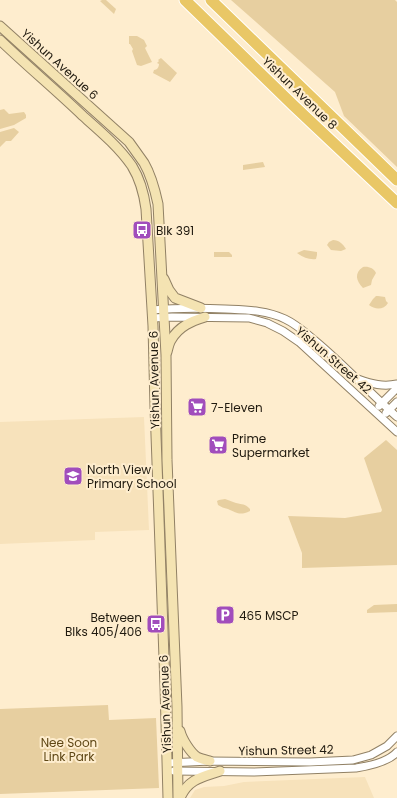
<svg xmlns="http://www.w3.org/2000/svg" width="397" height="798" font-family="Poppins,sans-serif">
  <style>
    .built { fill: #f7e2bb }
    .green { fill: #e7cfa0 }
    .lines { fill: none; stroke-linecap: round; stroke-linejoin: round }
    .street-casing { stroke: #918165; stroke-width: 9 }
    .secondary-casing { stroke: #918165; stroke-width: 11 }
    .primary-casing { stroke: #fff; stroke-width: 13 }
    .street { stroke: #fff; stroke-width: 7 }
    .secondary { stroke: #f4e3b2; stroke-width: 9 }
    .primary { stroke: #e9c766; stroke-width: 11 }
    .labels { text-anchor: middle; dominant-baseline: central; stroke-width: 4; stroke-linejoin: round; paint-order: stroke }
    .street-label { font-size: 12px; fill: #201a0f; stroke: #feedce }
    .poi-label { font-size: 12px; fill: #201a0f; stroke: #feedce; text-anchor: start }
    .park-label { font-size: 12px; fill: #5f4715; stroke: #feedce }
  </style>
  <rect width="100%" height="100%" fill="#feedce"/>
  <g class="built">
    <polygon points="144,417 149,530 95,532 95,540 0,544 0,422"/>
    <polygon points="365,777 374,798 190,798 195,790 204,787 224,786 244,782"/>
  </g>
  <g class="green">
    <polygon points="102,0 106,0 116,9 114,14 100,1"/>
    <polygon points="231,0 395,0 397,2 397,167 344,116 335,92"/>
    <polygon points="129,36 137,36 144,40 147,46 145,48 152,62 141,66 137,65 132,51 133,49 130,44 129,44"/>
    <path d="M161,58L177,73L170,82L153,73L154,70C157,70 159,67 159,64L157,63L159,61L158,60Z"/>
    <polygon points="4,109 9,114 24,112 26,115 26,118 14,125 0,129 0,110"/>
    <polygon points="14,128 19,132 11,141 6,141 0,147 0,132"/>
    <polygon points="263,162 265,167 243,170 243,165"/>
    <path d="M333,240C339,240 343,244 346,249L341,251L331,250L327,245L329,242Z"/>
    <path d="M304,250L317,252V255L316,259C309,260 302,257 297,253Z"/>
    <polygon points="214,252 229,252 232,255 232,257 214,257"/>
    <path d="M363,267C368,266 374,268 376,273L372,280L371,285L363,288C356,281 354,273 363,267Z"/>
    <path d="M376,296H378L385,297L386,301L388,303C384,310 375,310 369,305L373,299Z"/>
    <polygon points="386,440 397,450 397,565 302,568 302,553 288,516 345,518 381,512 382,510 364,458"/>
    <path d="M225,499C229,500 232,502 236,503C243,505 244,503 250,509V511C240,516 237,513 228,509C224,508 221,507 218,505L217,501L219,500Z"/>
    <polygon points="397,604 397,612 367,613 367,610 374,605"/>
    <polygon points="108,705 109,720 156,718 159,788 0,794 0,709"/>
  </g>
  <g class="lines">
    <g class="street-casing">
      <g id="street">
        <path d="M152,310C176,308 201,308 225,309C246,310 266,310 285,319C298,325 308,335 319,344C346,367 370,393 397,417"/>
        <polyline points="153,318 172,317 249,318 267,323 283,331 299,342 397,432"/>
        <path d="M358,379C372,384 383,387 397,384"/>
        <polyline points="379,406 397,388"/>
        <polyline points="386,413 397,402"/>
        <polyline points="168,763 210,761 310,762 353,760 371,755 387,746 397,736"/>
        <path d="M174,771L254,772L356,768C369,766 388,762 397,752"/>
      </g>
    </g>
    <g class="secondary-casing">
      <g id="secondary">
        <path d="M0,26L129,142C134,149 139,156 144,163C151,175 155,190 158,204L166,355L167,460L177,707L178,798"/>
        <path d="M0,40C27,66 56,90 83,116C100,131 119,147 132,166C140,179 144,194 146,209L153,326L155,407L165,686L168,798"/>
        <polyline points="164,279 169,290 175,298 201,308"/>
        <path d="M167,352C168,348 169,343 171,340C179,326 192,321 205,317"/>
        <path d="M180,731C182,739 190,752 197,757C201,759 206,760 210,761"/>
        <path d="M180,798C188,779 202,777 220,771"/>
      </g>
    </g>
    <g class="primary-casing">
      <g id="primary">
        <polyline points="185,0 293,105 397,203"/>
        <polyline points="211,0 397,180"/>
      </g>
    </g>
    <use href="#street" class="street"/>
    <use href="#secondary" class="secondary"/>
    <use href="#primary" class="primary"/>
  </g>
  <defs>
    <g id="bus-square" transform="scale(1)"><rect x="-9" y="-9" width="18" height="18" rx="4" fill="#a14dbc" stroke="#feedce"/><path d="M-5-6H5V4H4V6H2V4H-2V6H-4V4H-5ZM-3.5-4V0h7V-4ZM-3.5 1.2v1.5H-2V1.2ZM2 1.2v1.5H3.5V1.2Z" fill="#fff"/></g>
    <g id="supermarket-square" transform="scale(1)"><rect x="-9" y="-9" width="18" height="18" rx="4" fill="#a14dbc" stroke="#feedce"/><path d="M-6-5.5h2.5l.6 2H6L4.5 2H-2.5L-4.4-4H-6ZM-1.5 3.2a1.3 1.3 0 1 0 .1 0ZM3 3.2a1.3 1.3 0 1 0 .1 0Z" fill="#fff"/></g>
    <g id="school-square" transform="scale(1)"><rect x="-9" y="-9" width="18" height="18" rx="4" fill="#a14dbc" stroke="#feedce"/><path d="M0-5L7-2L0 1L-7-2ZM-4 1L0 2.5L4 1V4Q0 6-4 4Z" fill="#fff"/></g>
    <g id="parking-square" transform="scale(1)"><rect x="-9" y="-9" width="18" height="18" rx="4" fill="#a14dbc" stroke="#feedce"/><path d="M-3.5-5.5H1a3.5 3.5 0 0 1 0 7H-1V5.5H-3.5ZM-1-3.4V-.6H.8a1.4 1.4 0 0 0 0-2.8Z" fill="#fff"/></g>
  </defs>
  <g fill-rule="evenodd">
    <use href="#bus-square" x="142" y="230"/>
    <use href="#supermarket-square" x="197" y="407"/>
    <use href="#supermarket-square" x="218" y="445"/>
    <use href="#school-square" x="73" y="476"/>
    <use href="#parking-square" x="225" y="615"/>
    <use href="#bus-square" x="156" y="624"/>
  </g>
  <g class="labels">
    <g class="street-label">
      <text transform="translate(60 64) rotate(42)">Yishun Avenue 6</text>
      <text transform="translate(300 93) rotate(44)">Yishun Avenue 8</text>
      <text transform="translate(334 360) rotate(41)">Yishun Street 42</text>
      <text transform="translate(154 380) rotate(-91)">Yishun Avenue 6</text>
      <text transform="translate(165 704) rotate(-92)">Yishun Avenue 6</text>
      <text transform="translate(286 750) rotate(-1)">Yishun Street 42</text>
    </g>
    <g class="poi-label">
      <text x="156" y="230">Blk 391</text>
      <text x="211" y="407">7-Eleven</text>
      <text x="232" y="438">Prime<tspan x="232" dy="14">Supermarket</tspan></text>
      <text x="87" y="469">North View<tspan x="87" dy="14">Primary School</tspan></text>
      <text x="239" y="615">465 MSCP</text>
      <text x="142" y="617" text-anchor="end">Between<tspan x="142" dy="14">Blks 405/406</tspan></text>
    </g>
    <g class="park-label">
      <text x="69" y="742">Nee Soon<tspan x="69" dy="14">Link Park</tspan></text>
    </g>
  </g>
</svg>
